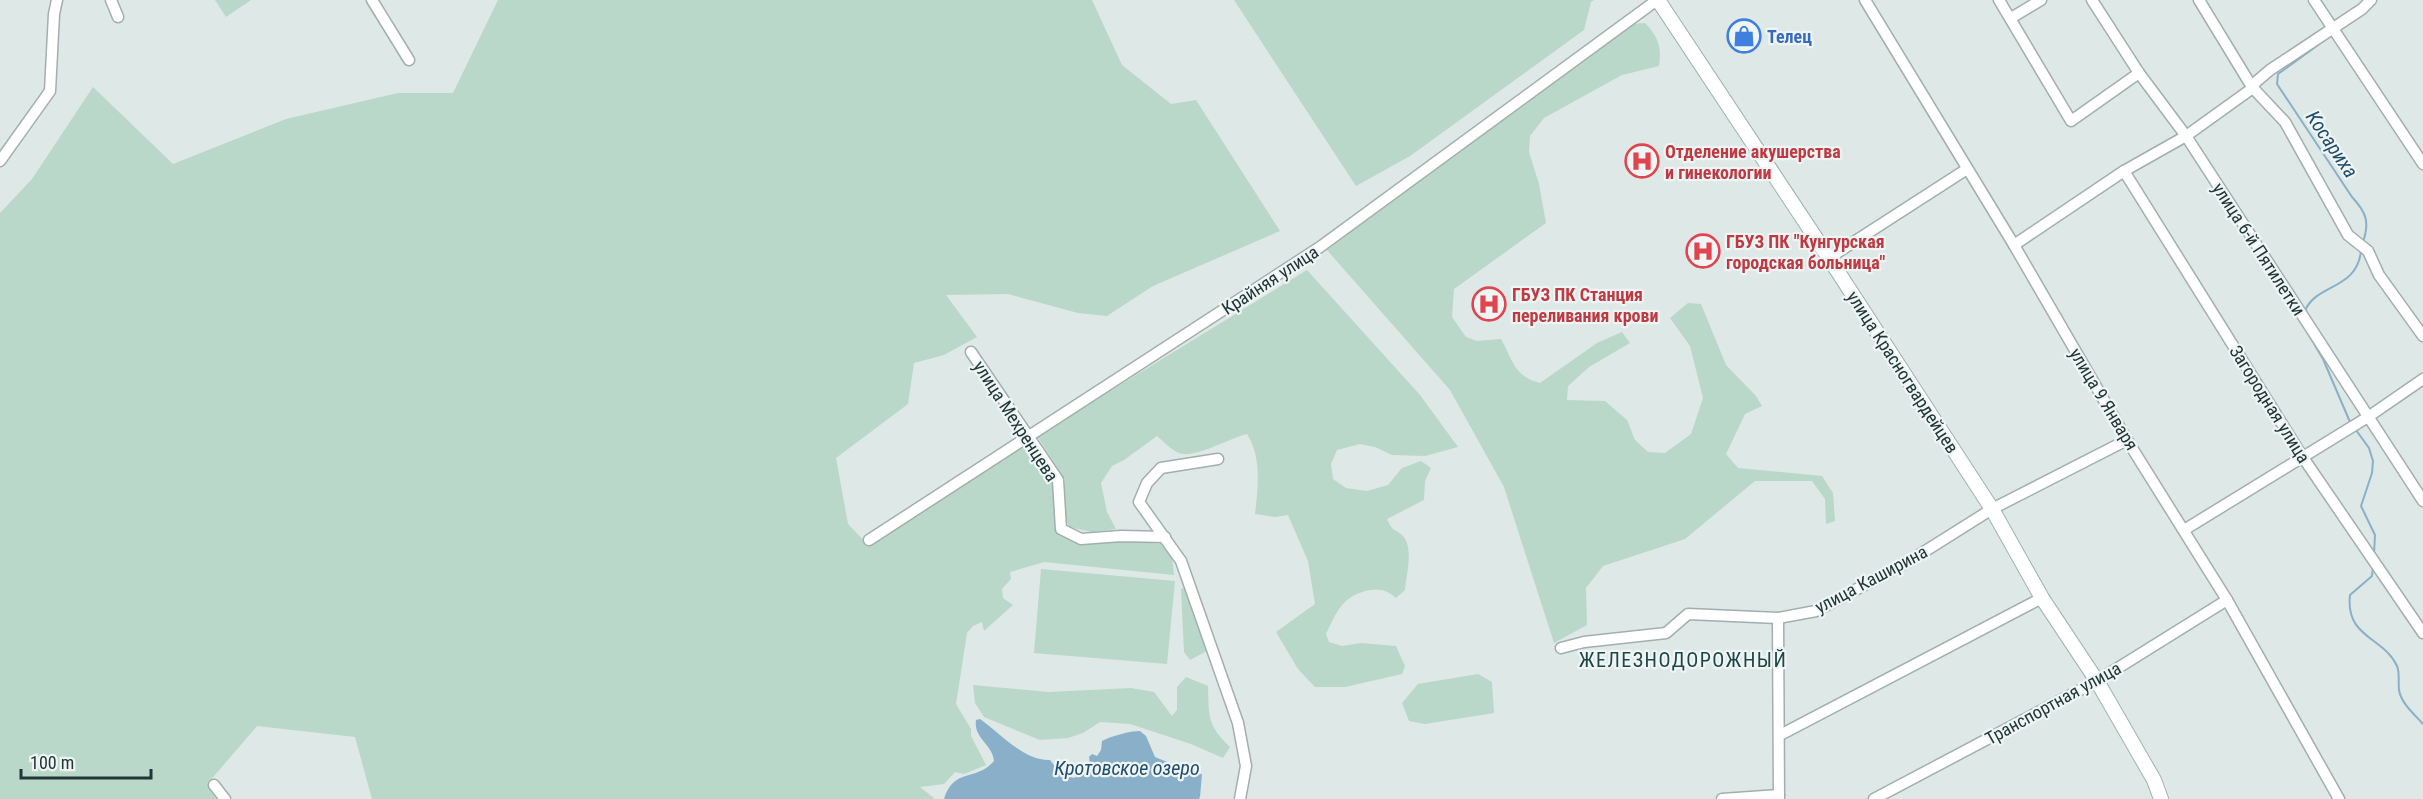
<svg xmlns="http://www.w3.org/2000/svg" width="2423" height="799" font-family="'Roboto Condensed',sans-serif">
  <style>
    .green { fill: #b9d8c9 }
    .water { fill: #8ab0c9 }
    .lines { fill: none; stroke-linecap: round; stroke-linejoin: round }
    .stream { stroke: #8ab0c9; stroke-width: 2 }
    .street-casing { stroke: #a2afae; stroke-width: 13 }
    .secondary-casing { stroke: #9fb3b1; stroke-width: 16 }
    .street { stroke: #fff; stroke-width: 10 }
    .secondary { stroke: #fff; stroke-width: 14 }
    .labels { text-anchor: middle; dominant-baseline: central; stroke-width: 4.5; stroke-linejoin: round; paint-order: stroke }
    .shop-label { font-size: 18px; font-weight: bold; fill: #366cbe; stroke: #eef5f4; text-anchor: start }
    .health-label { font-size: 18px; font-weight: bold; fill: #be3a42; stroke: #eef5f4; text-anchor: start }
    .street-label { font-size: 18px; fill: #213636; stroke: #eef5f4 }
    .water-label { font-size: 20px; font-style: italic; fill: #214d6c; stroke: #eef5f4 }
    .neighbourhood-label { font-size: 20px; letter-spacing: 1.5px; fill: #1f4646; stroke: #eef5f4 }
  </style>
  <rect width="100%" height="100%" fill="#dee8e6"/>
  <g class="green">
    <polygon points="215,0 251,0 226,17"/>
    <polygon points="498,0 1092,0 1122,65 1171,104 1196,100 1280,231 1153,286 1107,316 1078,313 1008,294 946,295 977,337 944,355 914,363 908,404 836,458 848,524 869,546 1026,442 1054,482 1055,517 1080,543 1130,541 1162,544 1172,557 1174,575 1044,562 1010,572 1011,579 1002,589 1003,598 1013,605 984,631 982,622 973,626 967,633 956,704 971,729 971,736 986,765 964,774 955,772 944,784 920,787 935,799 372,799 355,737 257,726 208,783 216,799 0,799 0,213 32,179 93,87 173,164 286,119 398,93 453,93"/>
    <polygon points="1234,0 1594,0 1591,2 1584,30 1410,156 1356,186"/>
    <path d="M1645,23C1658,36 1662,48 1659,66L1622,75L1544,118L1530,136L1529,152L1539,184L1546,223L1454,289L1452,317L1466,337L1477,341L1501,339C1513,360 1514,377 1540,383L1597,343L1622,332L1630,343L1589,367L1568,386L1567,400L1605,401L1627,420L1635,440L1648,452L1665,453L1691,434L1703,398L1690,346L1670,318L1688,303L1701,304L1726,365L1756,396L1762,406L1745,414L1726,454L1738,468L1822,476L1833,493L1835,521L1826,524L1825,499L1812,481H1755L1685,539L1603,566L1586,588L1587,625L1554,643L1504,487L1450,390L1327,250L1632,24Z"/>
    <path d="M1307,270L1420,395L1458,447L1425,456L1392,455L1375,447L1360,444L1337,450L1331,464L1333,479L1346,488L1367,491L1388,485L1402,468L1421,461L1431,468L1425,481L1424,500L1387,519C1393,533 1395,528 1403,536C1414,549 1406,575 1405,590L1396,598C1389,591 1380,588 1370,590C1343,595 1337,611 1326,634L1329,642L1342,646L1361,643L1396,646L1405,666L1402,674L1345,687H1315L1298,669L1276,632L1315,604L1308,561L1288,515L1275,517L1255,514C1258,488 1262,457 1247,434C1230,438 1194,459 1179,453C1171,450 1163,441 1157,436L1124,460L1112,466L1101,483L1107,512L1116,529L1092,532L1069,527L1064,514L1065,479L1037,436Z"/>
    <polygon points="1041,569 1175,581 1167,664 1034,653"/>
    <polygon points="1187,587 1207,651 1190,660 1184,652 1181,589"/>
    <polygon points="1478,674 1492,682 1494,713 1425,724 1409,721 1402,703 1418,684"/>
    <path d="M1186,677L1208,686C1209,717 1207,725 1230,747L1223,758L1191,744L1130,724L1100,722L1083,733L1068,738L1040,740L984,717L975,703L973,685L1049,692L1131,688L1154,692L1172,716L1177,710V687Z"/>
  </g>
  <path class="water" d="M980,719C1000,733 1024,761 1050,760L1061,774L1074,778L1082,774L1090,764L1089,757L1092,754L1097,756L1101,750L1102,741C1111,736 1130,731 1140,731L1146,736L1155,757L1172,764L1188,775L1202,774L1200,797L1199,799H944C954,767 976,782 994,761C993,745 973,738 976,720Z"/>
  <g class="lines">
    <g class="stream">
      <path d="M2325,40L2278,74L2277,84L2352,197C2366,212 2370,222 2363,242"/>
      <path d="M2305,311C2315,284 2358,290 2361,250"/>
      <polyline points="2306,330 2323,359 2350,422"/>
      <polyline points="2356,430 2369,448 2373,461 2372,473 2361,506 2375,535 2374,554"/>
      <path d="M2373,566L2372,576L2350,595C2345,638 2384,637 2397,666C2400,673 2398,682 2399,690C2401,703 2414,714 2423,724"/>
    </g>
    <g class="street-casing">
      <g id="street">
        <polyline points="111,0 118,17"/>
        <polyline points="372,0 409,60"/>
        <polyline points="1865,0 2014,245 2127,440 2227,600 2339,799"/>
        <polyline points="1999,0 2071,121 2139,73"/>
        <polyline points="2092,0 2139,73 2186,136 2423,501"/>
        <polyline points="2199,0 2252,87 2285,122 2348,235 2368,251 2379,275 2423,336"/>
        <polyline points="2314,0 2423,164"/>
        <polyline points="2011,18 2041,0"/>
        <polyline points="0,161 50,91 54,14 57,0"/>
        <polyline points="2124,171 2302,456 2423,633"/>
        <polyline points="2014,245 2124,171 2186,136 2250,90 2257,81 2270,70 2362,9 2371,0"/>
        <polyline points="1829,258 1967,169"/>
        <polyline points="971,352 1058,480 1061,529 1081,539 1121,536 1165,537"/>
        <polyline points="1218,459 1161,468 1147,483 1139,502 1181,561 1238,723 1246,766 1240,799"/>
        <polyline points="2184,530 2368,417 2423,379"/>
        <polyline points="869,540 1320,247 1657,0"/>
        <polyline points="1778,618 1779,799"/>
        <polyline points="1561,648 1584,642 1666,633 1688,614 1778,618 1816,611 1911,560 1992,509 2127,440"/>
        <polyline points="1780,735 2042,598"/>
        <polyline points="214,785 225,799"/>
        <polyline points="1722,799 1779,795"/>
        <polyline points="1874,799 2097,681 2227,600"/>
      </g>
    </g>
    <g class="secondary-casing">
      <polyline id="secondary" points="1658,0 1829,258 1992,509 2042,598 2097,681 2154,780 2161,799"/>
    </g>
    <use href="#street" class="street"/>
    <use href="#secondary" class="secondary"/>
  </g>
  <defs>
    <g id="shop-ring" transform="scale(1.725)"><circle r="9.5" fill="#eef5f4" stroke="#3f7fe0" stroke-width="1.5"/><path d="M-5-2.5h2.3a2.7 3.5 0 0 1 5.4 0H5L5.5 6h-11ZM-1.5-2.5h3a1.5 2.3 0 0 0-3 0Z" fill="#3f7fe0"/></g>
    <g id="hospital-ring" transform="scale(1.725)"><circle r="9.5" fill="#eef5f4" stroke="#e0444e" stroke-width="1.5"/><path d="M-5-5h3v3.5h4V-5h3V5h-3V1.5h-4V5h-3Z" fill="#e0444e"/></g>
  </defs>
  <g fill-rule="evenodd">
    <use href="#shop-ring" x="1744" y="36"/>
    <use href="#hospital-ring" x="1642" y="161"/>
    <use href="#hospital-ring" x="1703" y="251"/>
    <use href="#hospital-ring" x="1489" y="304"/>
  </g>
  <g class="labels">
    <g class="shop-label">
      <text x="1767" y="36">Телец</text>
    </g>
    <g class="health-label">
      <text x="1665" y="151">Отделение акушерства<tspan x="1665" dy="21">и гинекологии</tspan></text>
      <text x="1726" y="241">ГБУЗ ПК "Кунгурская<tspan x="1726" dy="21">городская больница"</tspan></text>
      <text x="1512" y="294">ГБУЗ ПК Станция<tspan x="1512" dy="21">переливания крови</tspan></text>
    </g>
    <g class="street-label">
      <text transform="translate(2259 249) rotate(57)">улица 6-й Пятилетки</text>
      <text transform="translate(1270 280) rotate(-33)">Крайняя улица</text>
      <text transform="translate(1903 372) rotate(57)">улица Красногвардейцев</text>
      <text transform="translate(2104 399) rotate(59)">улица 9 Января</text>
      <text transform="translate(2270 404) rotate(58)">Загородная улица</text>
      <text transform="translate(1016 421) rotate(57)">улица Мехренцева</text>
      <text transform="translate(1871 579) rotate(-28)">улица Каширина</text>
      <text transform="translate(2053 703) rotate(-29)">Транспортная улица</text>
    </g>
    <g class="water-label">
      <text transform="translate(2332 144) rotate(56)">Косариха</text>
      <text x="1127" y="768">Кротовское озеро</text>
    </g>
    <g class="neighbourhood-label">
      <text x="1683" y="660">ЖЕЛЕЗНОДОРОЖНЫЙ</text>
    </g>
  </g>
  <path d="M21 769v9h130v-9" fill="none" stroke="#213636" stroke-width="3"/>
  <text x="30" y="769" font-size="18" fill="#213636" stroke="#eef5f4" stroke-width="4.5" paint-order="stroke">100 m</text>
</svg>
